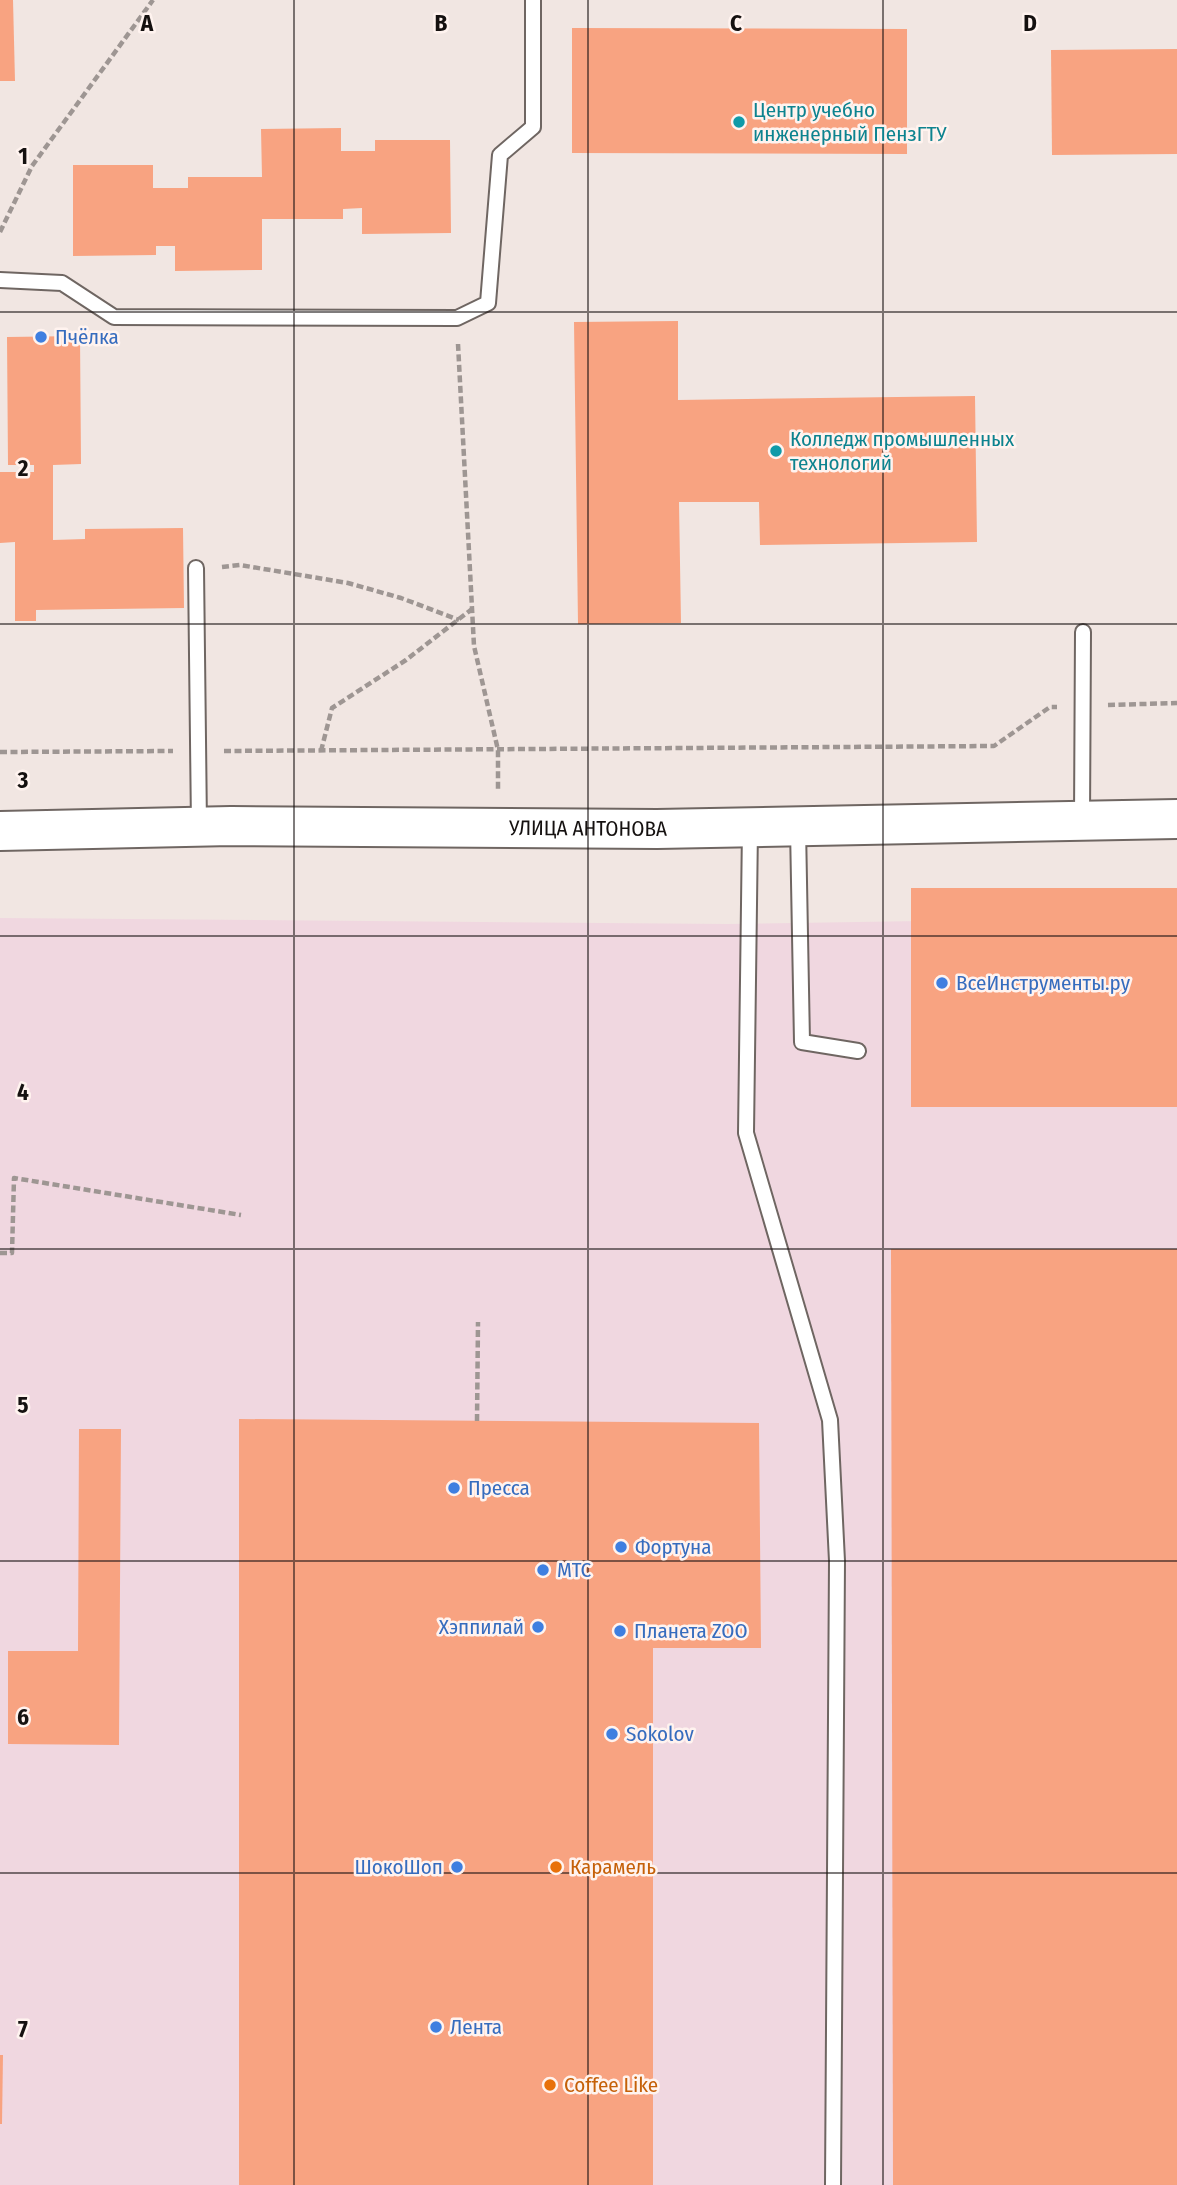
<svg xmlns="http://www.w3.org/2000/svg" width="1177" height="2185" font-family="'Fira Sans Condensed',sans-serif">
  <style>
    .industrial { fill: #f0d7e0 }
    .building { fill: #f8a381 }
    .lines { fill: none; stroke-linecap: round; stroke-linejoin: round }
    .service-casing { stroke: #6f6662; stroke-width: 18 }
    .primary-casing { stroke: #6f6662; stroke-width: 42 }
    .path { stroke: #9e9693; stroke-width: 4.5; stroke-dasharray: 7 3.5; stroke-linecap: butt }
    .service { stroke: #fff; stroke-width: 14 }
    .primary { stroke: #fff; stroke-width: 38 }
    .grid { fill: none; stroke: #151110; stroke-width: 2; stroke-opacity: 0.55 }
    .culture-dot { fill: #0f9aa8; stroke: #fff3ef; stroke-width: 2.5 }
    .shop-dot { fill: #3f7fe0; stroke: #fff3ef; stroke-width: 2.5 }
    .food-dot { fill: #e8710a; stroke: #fff3ef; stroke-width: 2.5 }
    .labels { text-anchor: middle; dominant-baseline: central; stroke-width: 5; stroke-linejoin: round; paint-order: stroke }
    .culture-label { font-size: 21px; fill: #0d838f; stroke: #fff3ef; text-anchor: start }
    .shop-label { font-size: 21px; fill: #366cbe; stroke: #fff3ef; text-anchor: start }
    .street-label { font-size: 21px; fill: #151110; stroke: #fff3ef }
    .food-label { font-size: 21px; fill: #c56008; stroke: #fff3ef; text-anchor: start }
    .grid-label { font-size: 23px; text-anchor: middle; font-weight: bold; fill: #151110; stroke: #fff3ef; stroke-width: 5; stroke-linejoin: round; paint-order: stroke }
  </style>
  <rect width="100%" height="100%" fill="#f1e6e2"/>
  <polygon class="industrial" points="1177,917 1177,2185 0,2185 0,918 727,924"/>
  <g class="building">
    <polygon points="0,0 13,0 15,81 0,81"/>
    <polygon points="572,28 907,29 907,154 572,153"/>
    <polygon points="1177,49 1177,154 1052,155 1051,50"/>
    <polygon points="341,128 341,151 375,151 375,140 450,140 451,233 362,234 362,208 343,209 343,219 262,219 262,270 175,271 175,246 156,246 156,255 73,256 73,165 153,165 153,188 188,188 188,177 262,177 261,129"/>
    <polygon points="678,321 678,400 975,396 977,542 760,545 759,502 679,502 681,623 578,624 574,322"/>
    <polygon points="80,336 81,464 53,465 53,540 85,539 85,529 183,528 184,608 36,610 36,621 15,621 15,542 0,543 0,472 34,472 34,465 8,465 7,337"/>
    <rect x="911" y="888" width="266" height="219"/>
    <polygon points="891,1249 1177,1249 1177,2185 893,2185"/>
    <polygon points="239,1419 759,1423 761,1648 653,1648 653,2185 239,2185"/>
    <polygon points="79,1429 121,1429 119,1745 8,1744 8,1651 78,1651"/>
    <polygon points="0,2055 3,2055 2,2124 0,2124"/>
  </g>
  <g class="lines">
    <g class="service-casing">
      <g id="service">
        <polyline points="0,280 62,283 114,317 457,318 488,303 500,155 533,127 533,0"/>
        <polyline points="196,568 199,826"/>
        <polyline points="1082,819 1083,632"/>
        <polyline points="750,828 746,1133 830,1420 837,1561 833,2185"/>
        <polyline points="798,828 802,1042 858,1051"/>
      </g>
    </g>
    <g class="primary-casing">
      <g id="primary">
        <path id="s1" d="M0,831L231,826L657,829L1177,819"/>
      </g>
    </g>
    <g class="path">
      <polyline points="0,232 32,166 153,0"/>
      <polyline points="458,344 474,646 498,750 498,790"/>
      <polyline points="222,567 240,565 348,583 401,598 459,620"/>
      <polyline points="1108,705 1177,703"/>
      <polyline points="224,751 994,746 1050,707 1057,707"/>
      <polyline points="321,751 332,708 406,660 472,609"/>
      <polyline points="0,752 173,751"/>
      <polyline points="0,1253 12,1253 14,1178 241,1215"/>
      <polyline points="477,1421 478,1322"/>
    </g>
    <use href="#service" class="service"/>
    <use href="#primary" class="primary"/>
  </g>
  <path class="grid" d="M294,0V2185M588,0V2185M883,0V2185M0,312H1177M0,624H1177M0,936H1177M0,1249H1177M0,1561H1177M0,1873H1177"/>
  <g class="culture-dot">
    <circle cx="739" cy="122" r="7"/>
    <circle cx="776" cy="451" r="7"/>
  </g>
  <g class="shop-dot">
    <circle cx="41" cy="337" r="7"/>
    <circle cx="942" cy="983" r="7"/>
    <circle cx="454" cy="1488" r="7"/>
    <circle cx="621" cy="1547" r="7"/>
    <circle cx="543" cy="1570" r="7"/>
    <circle cx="538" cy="1627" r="7"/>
    <circle cx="620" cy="1631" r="7"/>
    <circle cx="612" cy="1734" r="7"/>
    <circle cx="457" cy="1867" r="7"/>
    <circle cx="436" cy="2027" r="7"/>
  </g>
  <g class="food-dot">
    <circle cx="556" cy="1867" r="7"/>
    <circle cx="550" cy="2085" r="7"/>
  </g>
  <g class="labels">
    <g class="culture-label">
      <text x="753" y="110">Центр учебно<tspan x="753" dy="24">инженерный ПензГТУ</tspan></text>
      <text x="790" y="439">Колледж промышленных<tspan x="790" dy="24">технологий</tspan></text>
    </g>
    <g class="shop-label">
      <text x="55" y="337">Пчёлка</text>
      <text x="956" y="983">ВсеИнструменты.ру</text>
      <text x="468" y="1488">Пресса</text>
      <text x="635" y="1547">Фортуна</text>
      <text x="557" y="1570">МТС</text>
      <text x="524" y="1627" text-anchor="end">Хэппилай</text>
      <text x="634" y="1631">Планета ZOO</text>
      <text x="626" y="1734">Sokolov</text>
      <text x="443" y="1867" text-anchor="end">ШокоШоп</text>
      <text x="450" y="2027">Лента</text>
    </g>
    <g class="street-label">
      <text stroke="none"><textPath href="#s1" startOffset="588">УЛИЦА АНТОНОВА</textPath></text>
    </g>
    <g class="food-label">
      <text x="570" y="1867">Карамель</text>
      <text x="564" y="2085">Coffee Like</text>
    </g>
  </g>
  <g class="grid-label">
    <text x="147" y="31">A</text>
    <text x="441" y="31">B</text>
    <text x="736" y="31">C</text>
    <text x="1030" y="31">D</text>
    <text x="23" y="164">1</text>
    <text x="23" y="476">2</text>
    <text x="23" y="788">3</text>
    <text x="23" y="1100">4</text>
    <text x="23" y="1413">5</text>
    <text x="23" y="1725">6</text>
    <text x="23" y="2037">7</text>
  </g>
</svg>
